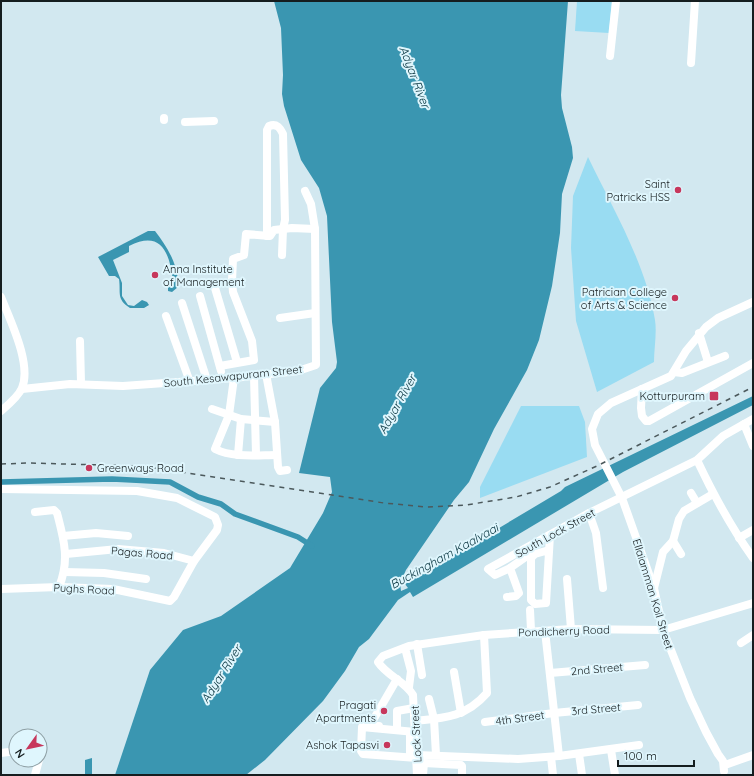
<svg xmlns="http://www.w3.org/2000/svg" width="754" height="776" font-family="Quicksand,sans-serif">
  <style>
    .green { fill: #99dcf2 }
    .water { fill: #3a96b1 }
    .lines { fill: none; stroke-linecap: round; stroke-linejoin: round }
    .canal { stroke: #3a96b1; stroke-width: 5.5 }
    .minor { stroke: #fff; stroke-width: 8 }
    .rail { stroke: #4c595c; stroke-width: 1.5; stroke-dasharray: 5 5; stroke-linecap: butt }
    .poi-dot { fill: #c7375c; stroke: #dff6fd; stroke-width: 1.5 }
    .labels { text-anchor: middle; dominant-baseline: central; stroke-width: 4; stroke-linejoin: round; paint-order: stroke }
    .poi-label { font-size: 11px; fill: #151d1f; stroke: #dff6fd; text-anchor: end }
    .street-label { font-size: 11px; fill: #151d1f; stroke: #dff6fd }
    .water-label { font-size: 12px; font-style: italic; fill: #04313c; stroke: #dff6fd }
  </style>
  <rect width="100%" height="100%" fill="#d2e8f0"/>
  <g class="green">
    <polygon points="577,1 612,1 609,33 575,31"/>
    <path d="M588,157C612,207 646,264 655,320C657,333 654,349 654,362L597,392L576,321L571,248L573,196Z"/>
    <polygon points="521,406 579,406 585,422 587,457 480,498 480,487"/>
  </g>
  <g class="water">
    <polygon points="274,1 568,1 561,95 562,108 572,147 573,158 562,194 560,233 552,286 539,340 527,370 494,429 469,482 454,500 406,570 400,583 401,591 408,588 405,584 561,491 565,487 753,396 753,405 623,472 413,597 410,592 398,600 369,639 359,647 345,671 323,701 265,760 246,775 115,775 150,670 183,630 221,616 290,568 323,513 332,492 330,477 299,473 320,388 336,368 337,362 332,322 327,216 319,188 301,160 284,106 282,94 283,75 281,28"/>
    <path d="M148,231H155C168,248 179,266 178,287L172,292L168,291V288L173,282C170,254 162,229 129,246V252L113,260L122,283V296L128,305L134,306L142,300L147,302L149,305L144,308H130C116,299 121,293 119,279L115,276H109L98,257Z"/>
    <polygon points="92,758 92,775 85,775 85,760"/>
  </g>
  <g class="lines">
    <polyline class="canal" points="1,482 112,479 170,482 198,497 221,504 235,514 298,537 312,546"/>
    <g class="minor">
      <polyline points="610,56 616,1"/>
      <polyline points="691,63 695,1"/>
      <polyline points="164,118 164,120"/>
      <polyline points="185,122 214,121"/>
      <path d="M267,236V130L269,126C277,123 280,128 283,134L285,220L283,229L282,255"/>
      <polyline points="215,288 237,362"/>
      <polyline points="200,296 221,371"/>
      <path d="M1,297C10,320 32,364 22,388C18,397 8,405 1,411"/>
      <polyline points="182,303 207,380"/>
      <polyline points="166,316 190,382"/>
      <polyline points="280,318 315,313"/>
      <polyline points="699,333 708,362"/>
      <polyline points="80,341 81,383"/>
      <polyline points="220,366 254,360 252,341 233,292 232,281 233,259 244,255 246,234 270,236 274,230 292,228 315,229"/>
      <polyline points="674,372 682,373 725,356"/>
      <polyline points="266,374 275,422 278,467 280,471 287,470"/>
      <polyline points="254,376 256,455"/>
      <path d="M234,378L229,415L215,449C233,458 257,455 277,455"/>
      <polyline points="22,389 70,384 123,386 234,378 298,371 316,365 315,229 311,204 305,191"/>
      <polyline points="642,389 641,408 642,416 646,421 649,421 753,363"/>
      <polyline points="212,409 241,419 275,422"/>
      <polyline points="744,424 753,446"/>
      <polyline points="238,455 241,419"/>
      <path d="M697,460C713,494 731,527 753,558"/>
      <polyline points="1,489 137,491 177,498 215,517 218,525 217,530 194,561 174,597 170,601 113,589 59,587 1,589"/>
      <polyline points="691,493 697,503"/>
      <path d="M35,512L54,510L57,513C64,540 70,560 59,587"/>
      <polyline points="589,513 596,533 603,588"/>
      <polyline points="63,536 96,533 128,536"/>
      <polyline points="739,538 753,530"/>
      <polyline points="673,541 681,554"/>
      <polyline points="549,550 535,554 531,558 531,600 535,604 546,603 550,535"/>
      <polyline points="66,554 118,549 164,553 194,561"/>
      <polyline points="510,568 495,575 488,569 589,513 697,460 723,436 753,419"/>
      <polyline points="65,572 104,573 146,579"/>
      <polyline points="567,579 571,629"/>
      <polyline points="654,588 663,552 673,541 679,519 684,511 713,494"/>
      <polyline points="507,597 516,596 519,593 510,568 527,556 530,549"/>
      <polyline points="530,610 531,630"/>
      <polyline points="545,631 559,756"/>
      <polyline points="741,643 753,635"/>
      <polyline points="417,644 422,675"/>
      <polyline points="405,648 411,671 409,687"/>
      <polyline points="454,672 461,713"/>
      <polyline points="550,673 645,665"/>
      <polyline points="429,699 434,719 436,755"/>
      <path d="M415,721C445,718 466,717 487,693L484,635"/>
      <polyline points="485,722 554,713 638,705"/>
      <polyline points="379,726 374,726 372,722 397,679"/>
      <polyline points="397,727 397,711 414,708"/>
      <polyline points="415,732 362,727 361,751 363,754 417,758"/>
      <polyline points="40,748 43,747 40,758"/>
      <polyline points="611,750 615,775"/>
      <polyline points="1,753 16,751"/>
      <polyline points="579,754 582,775"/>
      <polyline points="417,755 518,759 559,756 639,745"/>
      <polyline points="410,757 410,732"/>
      <polyline points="551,757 553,775"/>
      <polyline points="725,765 753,755"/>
      <polyline points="724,771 723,761 718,754 706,732 690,698 663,630 654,588 622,498 595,445 592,429 598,414 611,403 671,376 686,351 706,327 718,318 753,302"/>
      <polyline points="35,775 39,760"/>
      <path d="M417,775L413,695C405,681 387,676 378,662L383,656L409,646L484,635L571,629L663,630L753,603"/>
      <polyline points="423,775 424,763 461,765 462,766 462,775"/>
    </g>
    <polyline class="rail" points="1,464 28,463 141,466 384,503 426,507 466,505 516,497 550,487 597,466 753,387"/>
  </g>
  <g class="poi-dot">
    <circle cx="678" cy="190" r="4"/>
    <circle cx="155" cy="275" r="4"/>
    <circle cx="675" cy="298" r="4"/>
    <rect x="709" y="391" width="10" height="10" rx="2"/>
    <circle cx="89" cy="468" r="4"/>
    <circle cx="384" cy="711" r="4"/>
    <circle cx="387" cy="745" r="4"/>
  </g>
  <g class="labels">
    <g class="poi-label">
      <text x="670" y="184">Saint<tspan x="670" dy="13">Patricks HSS</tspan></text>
      <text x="163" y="269" text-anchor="start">Anna Institute<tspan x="163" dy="13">of Management</tspan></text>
      <text x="667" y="292">Patrician College<tspan x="667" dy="13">of Arts &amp; Science</tspan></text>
      <text x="705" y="396">Kotturpuram</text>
      <text x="97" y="468" text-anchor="start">Greenways Road</text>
      <text x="376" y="705">Pragati<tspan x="376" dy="13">Apartments</tspan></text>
      <text x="379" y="745">Ashok Tapasvi</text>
    </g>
    <g class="street-label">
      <text transform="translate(233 376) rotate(-6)">South Kesawapuram Street</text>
      <text transform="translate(555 533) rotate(-29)">South Lock Street</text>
      <text transform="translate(142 553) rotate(5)">Pagas Road</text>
      <text transform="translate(84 589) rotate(3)">Pughs Road</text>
      <text transform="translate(653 594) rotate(73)">Ellaiamman Koil Street</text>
      <text transform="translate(564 631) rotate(-2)">Pondicherry Road</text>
      <text transform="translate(597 669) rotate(-5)">2nd Street</text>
      <text transform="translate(596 709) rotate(-5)">3rd Street</text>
      <text transform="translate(520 718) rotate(-8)">4th Street</text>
      <text transform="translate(416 734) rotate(-93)">Lock Street</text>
    </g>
    <g class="water-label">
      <text transform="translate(415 77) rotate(69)">Adyar River</text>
      <text transform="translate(397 404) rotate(-61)">Adyar River</text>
      <text transform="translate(444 556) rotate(-29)">Buckingham Kaalvaai</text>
      <text transform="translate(221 674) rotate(-58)">Adyar River</text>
    </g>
  </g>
  <rect width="754" height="776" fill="none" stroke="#151d1f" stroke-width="4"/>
  <g transform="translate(28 748) rotate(237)"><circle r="19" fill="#dff6fd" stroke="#8e9fa4"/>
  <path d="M0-3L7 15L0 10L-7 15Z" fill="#c7375c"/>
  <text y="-6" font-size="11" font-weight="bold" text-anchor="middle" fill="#151d1f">N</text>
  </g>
  <path d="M618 760v6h76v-6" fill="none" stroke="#151d1f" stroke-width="2"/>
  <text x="624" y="760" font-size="12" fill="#151d1f" stroke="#dff6fd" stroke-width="3" paint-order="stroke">100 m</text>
</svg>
